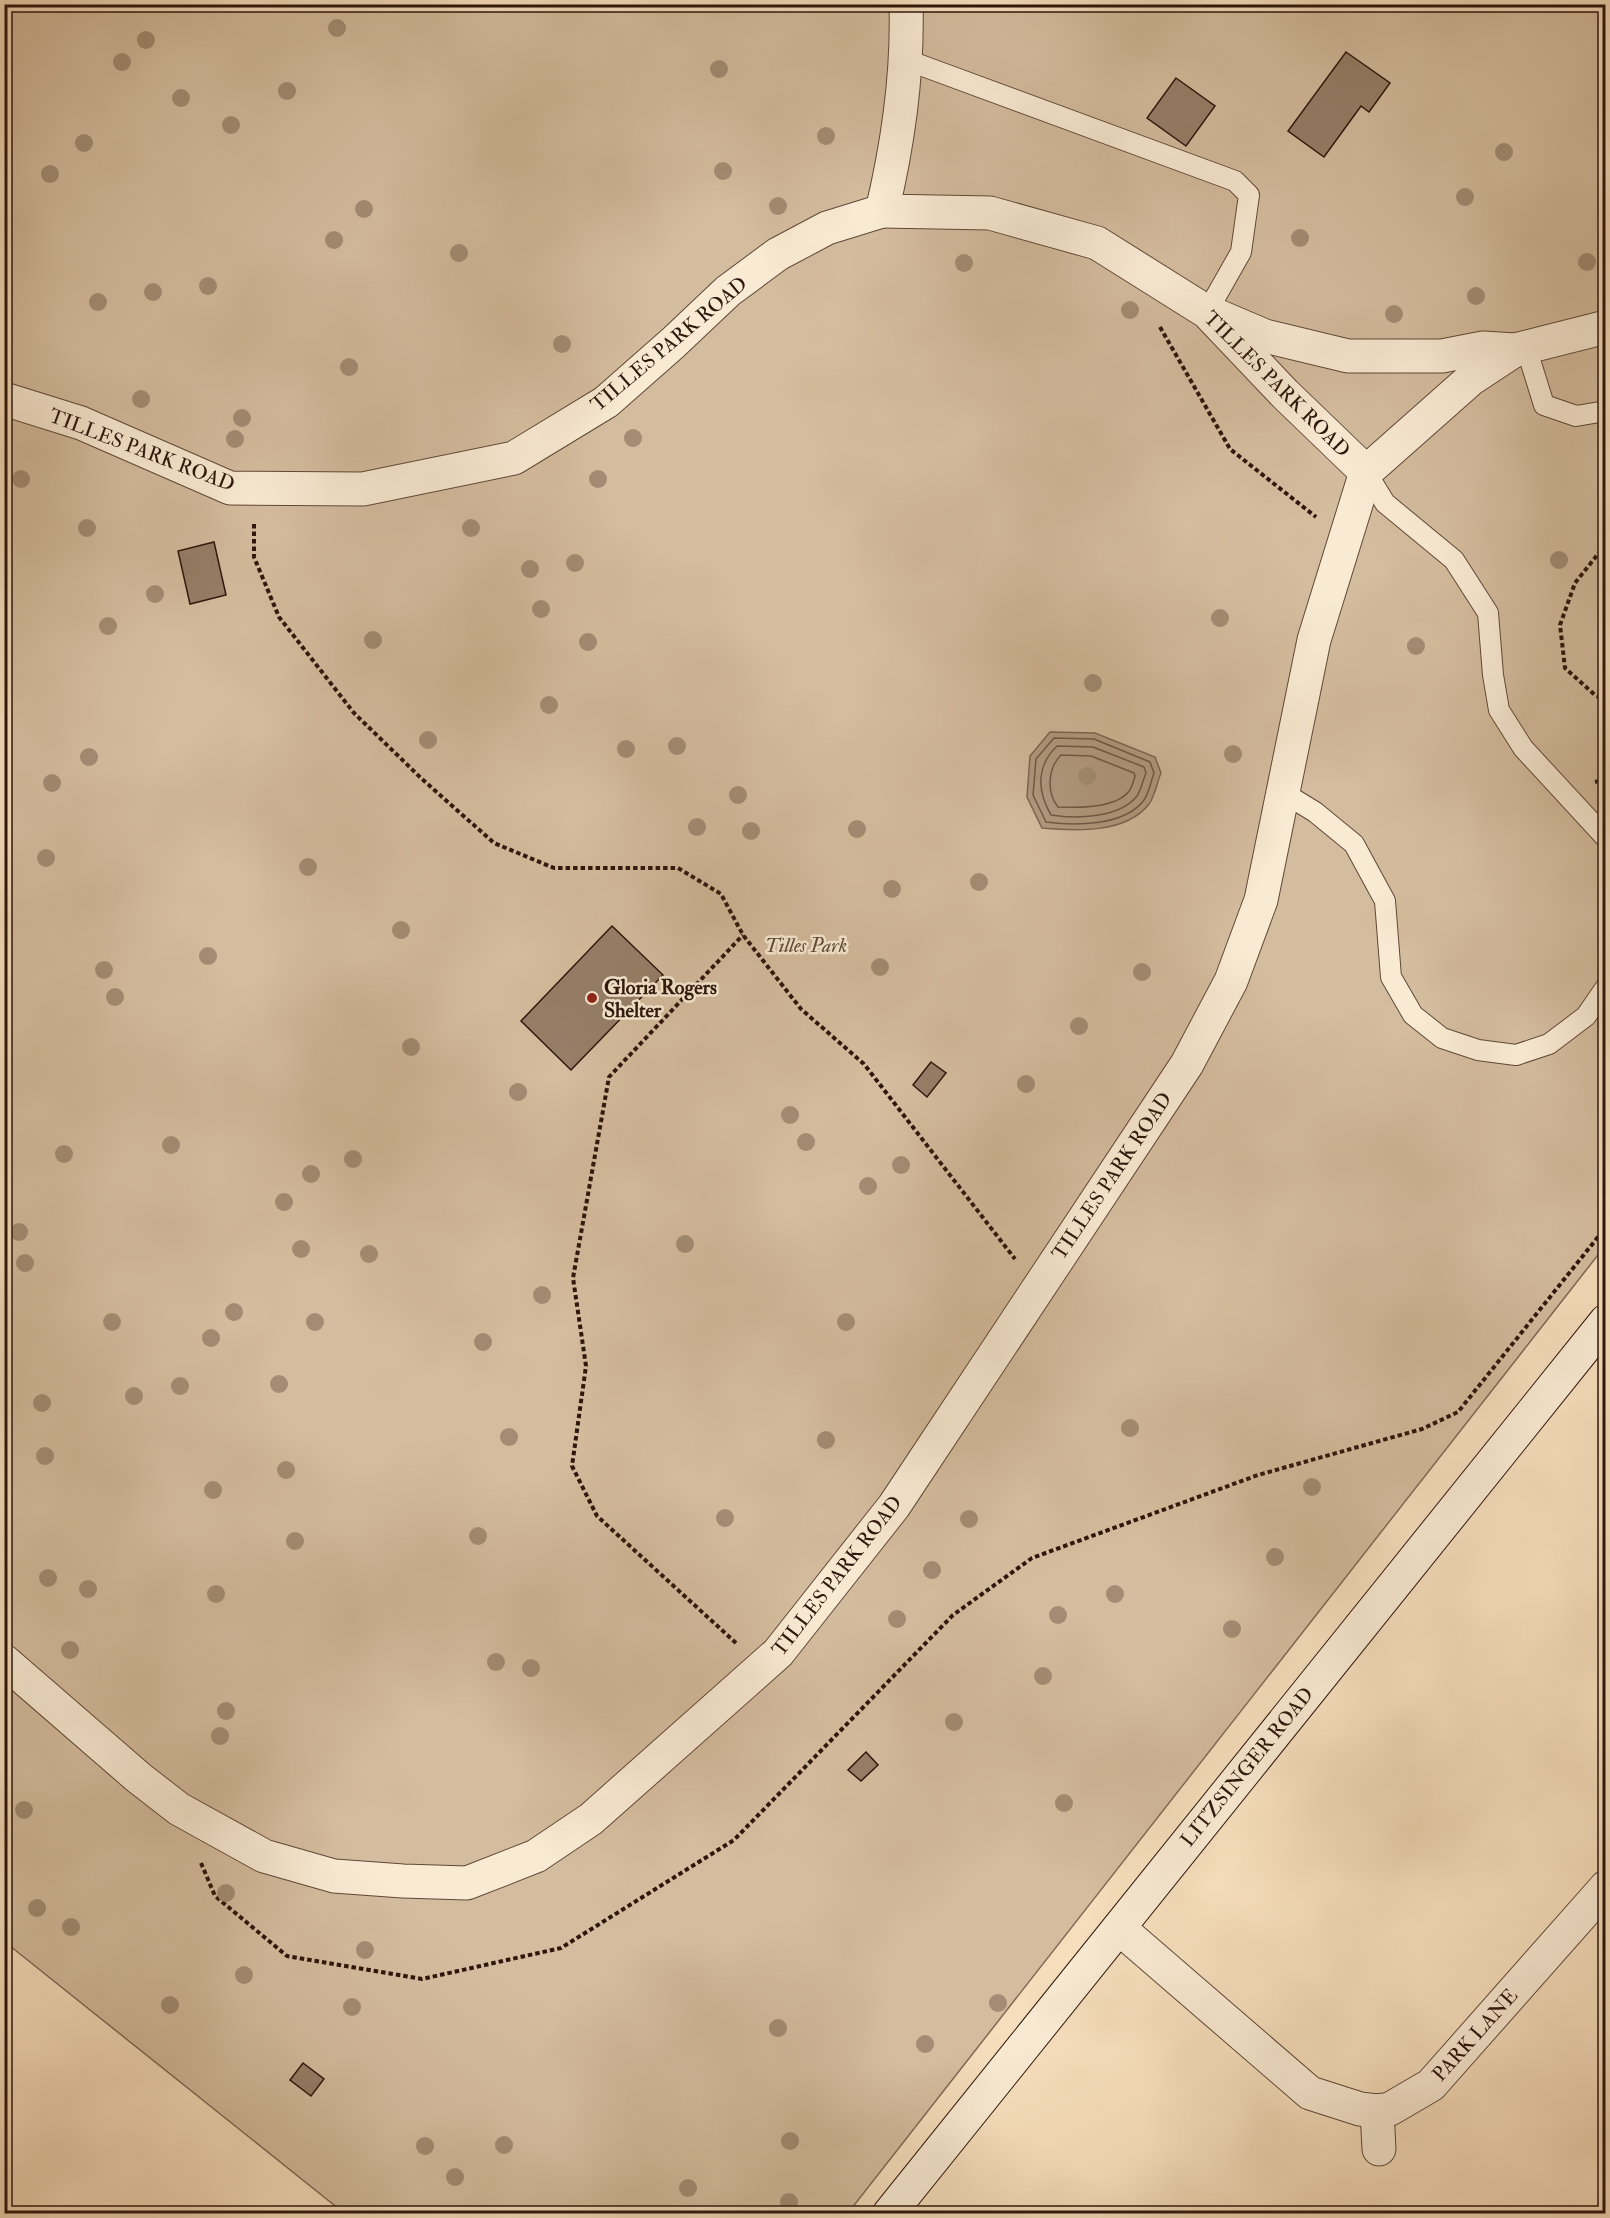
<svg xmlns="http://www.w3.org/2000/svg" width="1610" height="2218" font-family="'IM FELL Double Pica',serif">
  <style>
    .green { fill: #d4bc9e; stroke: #806955; stroke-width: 1.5 }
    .water { fill: #b29a80; stroke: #7d6552; stroke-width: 1.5 }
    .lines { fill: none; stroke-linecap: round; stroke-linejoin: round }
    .shore { stroke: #705846; stroke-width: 1.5 }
    .building { fill: #967e68; stroke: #2d160c; stroke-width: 1.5 }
    .lane-casing { stroke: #5f4838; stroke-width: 22 }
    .street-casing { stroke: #5f4838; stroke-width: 35 }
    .secondary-casing { stroke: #2d160c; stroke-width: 35 }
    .path { stroke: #2d160c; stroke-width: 4; stroke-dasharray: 4.5 3; stroke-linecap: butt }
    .lane { stroke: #f9ead3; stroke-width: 20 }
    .street { stroke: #f9ead3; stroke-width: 33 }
    .secondary { stroke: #f9ead3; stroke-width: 33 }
    .tree { fill: #a38c73 }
    .poi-dot { fill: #8f2418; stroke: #f9ead3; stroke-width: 2 }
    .labels { text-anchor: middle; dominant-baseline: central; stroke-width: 5; stroke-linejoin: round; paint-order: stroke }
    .street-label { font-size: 20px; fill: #2d160c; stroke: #f9ead3 }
    .park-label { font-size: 20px; font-style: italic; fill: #5f4838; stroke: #f9ead3 }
    .poi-label { font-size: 20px; font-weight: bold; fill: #2d160c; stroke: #f9ead3; text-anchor: start }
  </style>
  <rect width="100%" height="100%" fill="#f6debc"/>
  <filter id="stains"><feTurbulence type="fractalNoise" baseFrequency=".00333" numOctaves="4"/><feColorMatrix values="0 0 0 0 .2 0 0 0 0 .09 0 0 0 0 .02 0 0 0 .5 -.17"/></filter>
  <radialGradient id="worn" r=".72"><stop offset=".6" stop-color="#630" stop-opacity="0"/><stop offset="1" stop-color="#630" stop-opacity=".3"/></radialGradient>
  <polygon class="green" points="4,5 1605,5 1605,1246 848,2213 344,2213 5,1942"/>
  <path class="water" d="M1050,732L1095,733L1155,757L1161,773C1157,782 1155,796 1149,804C1126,834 1075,831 1042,828L1027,797L1030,756Z"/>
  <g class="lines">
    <g class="shore">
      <path d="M1054,738L1094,739L1150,762L1154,773C1151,781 1149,793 1144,800C1125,826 1075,826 1046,822L1033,795L1036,759Z"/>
      <path d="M1057,746L1093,747L1144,767L1146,773C1143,780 1141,790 1137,796C1120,818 1076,819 1051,815C1037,791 1036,766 1057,746Z"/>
      <path d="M1061,755L1091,756L1134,773L1135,776C1134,780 1132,786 1130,790C1117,809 1078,808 1058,807C1046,792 1048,768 1061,755Z"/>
    </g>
  </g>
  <g class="building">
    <polygon points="1346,52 1390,83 1369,112 1361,106 1324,157 1288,131"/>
    <polygon points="1176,78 1215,106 1186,146 1147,118"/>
    <polygon points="214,542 226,595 190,604 178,551"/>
    <polygon points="612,926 663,975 571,1070 521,1021"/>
    <polygon points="931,1062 946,1073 927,1097 913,1085"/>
    <polygon points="866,1752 878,1765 861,1781 848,1770"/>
    <polygon points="303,2063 324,2079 311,2096 290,2080"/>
  </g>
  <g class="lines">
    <g class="lane-casing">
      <g id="lane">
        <polyline points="904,59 1235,181 1249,195 1241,252 1207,312"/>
        <polyline points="1526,347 1544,405 1576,416 1606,411"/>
        <polyline points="1366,472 1385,503 1454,560 1488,613 1493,675 1499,710 1523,748 1606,838"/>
        <polyline points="1284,793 1315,812 1354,844 1385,901 1391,977 1413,1015 1442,1038 1478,1050 1516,1055 1549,1044 1586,1016 1606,987"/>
      </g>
    </g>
    <g class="street-casing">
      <g id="street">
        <path d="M906,4C908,73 898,144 882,211L990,213L1097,243L1207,312L1285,394L1366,472"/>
        <polyline points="1218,316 1265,336 1348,356 1442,356 1483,348 1515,350"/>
        <polyline points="4,399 81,423 230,488 363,489 514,458 606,402 673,343 728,291 778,254 827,228 882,211"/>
        <polyline points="4,1661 139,1778 179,1809 264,1856 334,1876 403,1881 467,1883 536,1856 591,1819 778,1653 894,1506 1187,1064 1231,981 1261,900 1314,640 1366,472 1471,379 1515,350 1606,327"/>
        <polyline points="1119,1928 1310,2093 1360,2109 1377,2111 1390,2109 1431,2085 1606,1887"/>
        <polyline points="1377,2111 1379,2149"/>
      </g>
    </g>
    <g class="secondary-casing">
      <polyline id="secondary" points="889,2214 1606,1321"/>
    </g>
    <g class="path">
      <polyline points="1160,327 1230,449 1316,517"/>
      <polyline points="1601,366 1606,380"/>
      <polyline points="254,524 254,557 279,617 354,713 422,779 494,843 554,868 678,868 721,894 743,935 801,1009 864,1064 1015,1259"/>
      <polyline points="1606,544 1575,583 1560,625 1565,668 1596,696 1606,699"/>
      <polyline points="1595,782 1606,779"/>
      <polyline points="736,1643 597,1516 572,1466 586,1366 573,1278 609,1077 743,935"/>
      <polyline points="201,1863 215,1896 287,1956 422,1979 561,1948 734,1840 953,1615 1032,1558 1258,1475 1422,1429 1458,1412 1606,1227"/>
    </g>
    <use href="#lane" class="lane"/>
    <use href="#street" class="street"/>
    <use href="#secondary" class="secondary"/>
  </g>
  <g class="tree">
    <circle cx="337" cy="28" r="9"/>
    <circle cx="146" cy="40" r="9"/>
    <circle cx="122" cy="62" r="9"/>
    <circle cx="719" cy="69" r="9"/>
    <circle cx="287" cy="91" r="9"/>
    <circle cx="181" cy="98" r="9"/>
    <circle cx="231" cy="125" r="9"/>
    <circle cx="826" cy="136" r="9"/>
    <circle cx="84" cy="143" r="9"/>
    <circle cx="1504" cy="152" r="9"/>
    <circle cx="723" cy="171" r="9"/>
    <circle cx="50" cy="174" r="9"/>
    <circle cx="1465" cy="197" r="9"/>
    <circle cx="778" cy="206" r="9"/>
    <circle cx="364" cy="209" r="9"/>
    <circle cx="1300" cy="238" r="9"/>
    <circle cx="334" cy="240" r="9"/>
    <circle cx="459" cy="253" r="9"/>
    <circle cx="1587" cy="262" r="9"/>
    <circle cx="964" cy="263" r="9"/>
    <circle cx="208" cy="286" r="9"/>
    <circle cx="153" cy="292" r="9"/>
    <circle cx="1476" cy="296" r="9"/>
    <circle cx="98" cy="302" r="9"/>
    <circle cx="1130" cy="310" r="9"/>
    <circle cx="1394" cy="314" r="9"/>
    <circle cx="562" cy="344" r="9"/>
    <circle cx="349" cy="367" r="9"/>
    <circle cx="141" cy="399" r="9"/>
    <circle cx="242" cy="418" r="9"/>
    <circle cx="633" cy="438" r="9"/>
    <circle cx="235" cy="439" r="9"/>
    <circle cx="21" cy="479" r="9"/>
    <circle cx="598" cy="479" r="9"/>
    <circle cx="87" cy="528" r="9"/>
    <circle cx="471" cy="528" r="9"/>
    <circle cx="1559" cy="560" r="9"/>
    <circle cx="575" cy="563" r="9"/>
    <circle cx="530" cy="569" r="9"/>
    <circle cx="155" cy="594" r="9"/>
    <circle cx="541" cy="609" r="9"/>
    <circle cx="1220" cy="618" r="9"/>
    <circle cx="108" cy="626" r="9"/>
    <circle cx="373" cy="640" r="9"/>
    <circle cx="588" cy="642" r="9"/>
    <circle cx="1416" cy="646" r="9"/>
    <circle cx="1093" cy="683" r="9"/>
    <circle cx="549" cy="705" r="9"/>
    <circle cx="428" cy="740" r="9"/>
    <circle cx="677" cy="746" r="9"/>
    <circle cx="626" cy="749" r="9"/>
    <circle cx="1233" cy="754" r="9"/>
    <circle cx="89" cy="757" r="9"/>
    <circle cx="1087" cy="776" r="9"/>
    <circle cx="52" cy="783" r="9"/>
    <circle cx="738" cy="795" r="9"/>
    <circle cx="697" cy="827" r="9"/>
    <circle cx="857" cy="829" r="9"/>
    <circle cx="751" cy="831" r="9"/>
    <circle cx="46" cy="858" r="9"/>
    <circle cx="308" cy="867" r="9"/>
    <circle cx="979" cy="882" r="9"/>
    <circle cx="892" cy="889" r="9"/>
    <circle cx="401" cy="930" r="9"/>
    <circle cx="208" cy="956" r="9"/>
    <circle cx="880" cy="967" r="9"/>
    <circle cx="104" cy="970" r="9"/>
    <circle cx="1142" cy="972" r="9"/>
    <circle cx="115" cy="997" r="9"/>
    <circle cx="1079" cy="1026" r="9"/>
    <circle cx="411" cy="1047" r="9"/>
    <circle cx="1026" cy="1084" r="9"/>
    <circle cx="518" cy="1092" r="9"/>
    <circle cx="790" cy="1115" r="9"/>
    <circle cx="806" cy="1142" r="9"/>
    <circle cx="171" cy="1145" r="9"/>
    <circle cx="64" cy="1154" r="9"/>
    <circle cx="353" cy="1159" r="9"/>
    <circle cx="901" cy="1165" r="9"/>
    <circle cx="311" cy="1174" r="9"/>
    <circle cx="868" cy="1186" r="9"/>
    <circle cx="284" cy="1202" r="9"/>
    <circle cx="19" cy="1232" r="9"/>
    <circle cx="685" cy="1244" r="9"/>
    <circle cx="301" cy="1249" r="9"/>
    <circle cx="369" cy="1254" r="9"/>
    <circle cx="25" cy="1263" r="9"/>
    <circle cx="542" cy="1295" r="9"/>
    <circle cx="234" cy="1312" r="9"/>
    <circle cx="112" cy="1322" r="9"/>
    <circle cx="315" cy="1322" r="9"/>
    <circle cx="846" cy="1322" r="9"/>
    <circle cx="211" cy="1338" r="9"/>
    <circle cx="483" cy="1342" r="9"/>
    <circle cx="279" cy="1384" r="9"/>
    <circle cx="180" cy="1386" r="9"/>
    <circle cx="134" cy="1396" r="9"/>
    <circle cx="42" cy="1403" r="9"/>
    <circle cx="1130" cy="1428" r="9"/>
    <circle cx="509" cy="1437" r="9"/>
    <circle cx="826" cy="1440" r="9"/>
    <circle cx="45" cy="1456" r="9"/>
    <circle cx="286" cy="1470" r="9"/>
    <circle cx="1312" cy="1487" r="9"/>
    <circle cx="213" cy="1490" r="9"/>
    <circle cx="725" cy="1518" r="9"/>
    <circle cx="969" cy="1519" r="9"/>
    <circle cx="478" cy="1536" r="9"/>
    <circle cx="295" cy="1541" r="9"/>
    <circle cx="1275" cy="1557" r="9"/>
    <circle cx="932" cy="1570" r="9"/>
    <circle cx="48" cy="1578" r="9"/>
    <circle cx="88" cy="1589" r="9"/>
    <circle cx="216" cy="1594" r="9"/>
    <circle cx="1115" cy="1594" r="9"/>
    <circle cx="1058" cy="1615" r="9"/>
    <circle cx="897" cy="1619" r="9"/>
    <circle cx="1232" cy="1629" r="9"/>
    <circle cx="70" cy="1650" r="9"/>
    <circle cx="496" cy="1662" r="9"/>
    <circle cx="531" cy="1668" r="9"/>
    <circle cx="1043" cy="1676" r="9"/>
    <circle cx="226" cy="1711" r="9"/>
    <circle cx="954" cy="1722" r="9"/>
    <circle cx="220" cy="1736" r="9"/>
    <circle cx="1064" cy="1803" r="9"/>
    <circle cx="24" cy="1810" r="9"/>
    <circle cx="226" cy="1893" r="9"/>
    <circle cx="37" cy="1908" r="9"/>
    <circle cx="71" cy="1927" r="9"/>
    <circle cx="365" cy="1950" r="9"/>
    <circle cx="244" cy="1975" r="9"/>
    <circle cx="998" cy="2003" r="9"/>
    <circle cx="170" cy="2005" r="9"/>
    <circle cx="352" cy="2007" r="9"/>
    <circle cx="778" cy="2028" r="9"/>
    <circle cx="925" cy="2044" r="9"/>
    <circle cx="790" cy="2141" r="9"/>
    <circle cx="504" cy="2145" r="9"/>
    <circle cx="425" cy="2146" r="9"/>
    <circle cx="455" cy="2177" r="9"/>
    <circle cx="688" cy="2188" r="9"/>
    <circle cx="789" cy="2202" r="9"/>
  </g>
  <circle class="poi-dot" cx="592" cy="998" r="6"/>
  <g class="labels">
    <g class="street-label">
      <text transform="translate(669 344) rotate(-40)">TILLES PARK ROAD</text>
      <text transform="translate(1277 384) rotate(45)">TILLES PARK ROAD</text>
      <text transform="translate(142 450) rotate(21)">TILLES PARK ROAD</text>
      <text transform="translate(1112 1176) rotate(-56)">TILLES PARK ROAD</text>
      <text transform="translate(837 1576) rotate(-52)">TILLES PARK ROAD</text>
      <text transform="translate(1247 1767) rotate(-51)">LITZSINGER ROAD</text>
      <text transform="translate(1475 2035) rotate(-48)">PARK LANE</text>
    </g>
    <g class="park-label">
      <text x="806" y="945">Tilles Park</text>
    </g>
    <g class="poi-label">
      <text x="604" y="987">Gloria Rogers<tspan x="604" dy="23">Shelter</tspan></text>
    </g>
  </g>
  <rect width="1610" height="2218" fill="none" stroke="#f6debc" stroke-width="24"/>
  <rect x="6" y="6" width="1598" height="2206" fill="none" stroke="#2d160c" stroke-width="3"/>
  <rect x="12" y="12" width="1586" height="2194" fill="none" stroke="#2d160c" stroke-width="1.5"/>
  <rect width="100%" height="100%" filter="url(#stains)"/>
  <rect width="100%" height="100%" fill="url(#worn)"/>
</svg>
